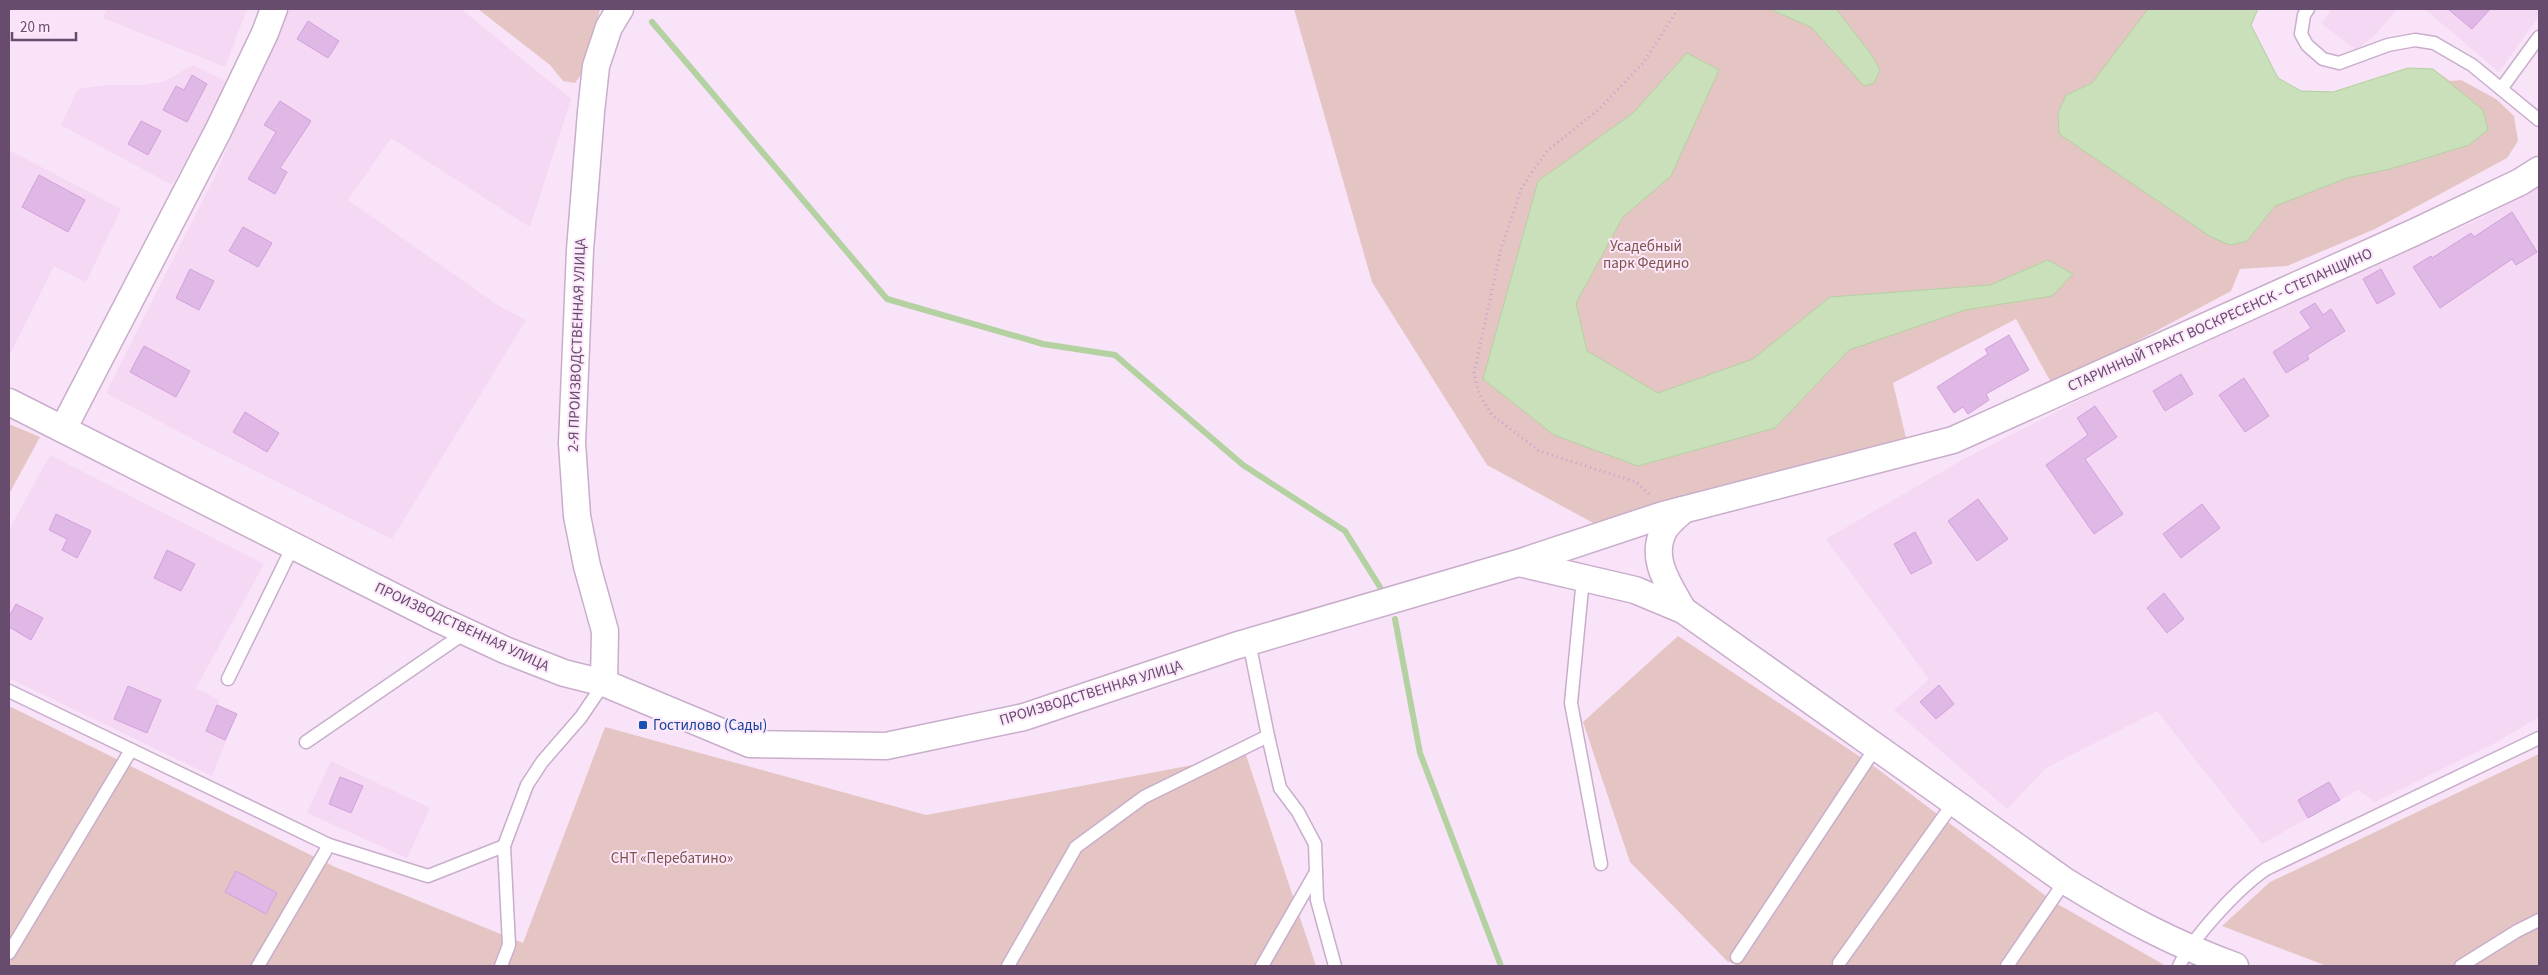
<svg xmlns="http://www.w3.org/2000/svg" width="2548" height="975" font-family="'Source Sans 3',sans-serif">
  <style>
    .residential { fill: #f5d8f4 }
    .green { fill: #e5c5c3 }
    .water { fill: #c9e0ba; stroke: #b4d1a1 }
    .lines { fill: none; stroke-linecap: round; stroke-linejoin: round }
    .stream { stroke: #b4d1a1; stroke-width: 6 }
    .building { fill: #dfb8e6; stroke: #d2a0dc }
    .service-casing { stroke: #c8aecb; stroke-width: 15 }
    .minor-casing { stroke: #c8aecb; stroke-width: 29 }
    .path { stroke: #c8a1d0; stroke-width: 3; stroke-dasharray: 1 4; stroke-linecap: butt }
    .service { stroke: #fff; stroke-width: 12 }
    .minor { stroke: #fff; stroke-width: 26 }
    .transit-dot { fill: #1a4fb4; stroke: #fde8fb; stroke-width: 2 }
    .labels { text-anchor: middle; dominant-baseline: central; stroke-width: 4; stroke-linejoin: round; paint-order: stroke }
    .park-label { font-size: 15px; fill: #7d534b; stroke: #fde8fb }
    .street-label { font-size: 15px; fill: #674c6e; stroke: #fde8fb }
    .transit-label { font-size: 15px; fill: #164399; stroke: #fde8fb; text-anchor: start }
  </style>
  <rect width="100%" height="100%" fill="#f9e3f8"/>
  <g class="residential">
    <polygon points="107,9 247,9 225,67 103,18"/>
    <polygon points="287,9 461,9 571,99 530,227 391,138 348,200 499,306 526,320 392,539 204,445 106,393 213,180"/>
    <polygon points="2332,9 2397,9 2374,36 2356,50 2321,23"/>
    <polygon points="2425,9 2539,9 2539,16 2499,72"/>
    <polygon points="193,65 229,83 172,185 61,125 78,89 107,85 144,85 163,82"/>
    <polygon points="9,150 121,209 86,282 54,266 9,356"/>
    <polygon points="2539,187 2539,717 2493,744 2375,802 2358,790 2262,844 2157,711 2046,768 2007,809 1894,710 1929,679 1826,539 1964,459 2123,378 2476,221"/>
    <polygon points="50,455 264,564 196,688 219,700 218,705 237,714 212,776 9,678 9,530"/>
    <polygon points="331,761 430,808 407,858 307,813"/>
  </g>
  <g class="green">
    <polygon points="478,9 600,9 587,66 575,83 563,81 550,65"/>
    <polygon points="1294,9 2258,9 2251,25 2278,78 2301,91 2333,92 2408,68 2433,69 2450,81 2461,80 2496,99 2514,116 2518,141 2507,158 2375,229 2287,266 2240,269 2231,291 2053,386 2016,319 1893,383 1906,438 1595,524 1487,465 1372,282"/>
    <polygon points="9,424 40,437 9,494"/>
    <polygon points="1678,636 1871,764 2054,902 2166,966 1739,966 1727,961 1630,862 1583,722"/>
    <polygon points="9,706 335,867 523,943 605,727 926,815 1246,755 1316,966 9,966"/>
    <polygon points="2539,754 2539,966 2327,966 2222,926 2270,882"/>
  </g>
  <g class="water">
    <polygon points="1769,9 1836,9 1871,54 1880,70 1874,83 1864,86 1811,27"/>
    <polygon points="2148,9 2258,9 2251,25 2278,78 2301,91 2333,92 2408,68 2433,69 2483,110 2488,130 2469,145 2390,169 2347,178 2275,206 2247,241 2230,245 2211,237 2059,134 2058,113 2066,95 2092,83"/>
    <polygon points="1687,53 1719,70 1671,176 1623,217 1576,303 1587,351 1658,393 1753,359 1830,297 1990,285 2048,260 2073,274 2052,296 1965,310 1849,350 1775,428 1638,466 1554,435 1483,379 1538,181 1633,113"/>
  </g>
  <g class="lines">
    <g class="stream">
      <polyline points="652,22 887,299 1043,344 1115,355 1243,465 1345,531 1380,587"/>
      <polyline points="1395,619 1420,753 1501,966"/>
    </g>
  </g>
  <g class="building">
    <polygon points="2448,9 2490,9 2472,29"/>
    <polygon points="308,21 339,41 328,58 297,39"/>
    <polygon points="192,75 207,84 187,122 163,110 176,86 184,90"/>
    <polygon points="280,101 311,121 280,168 287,172 275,194 248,179 276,132 264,125"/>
    <polygon points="141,121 161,131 148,155 128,144"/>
    <polygon points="39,175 85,200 68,232 22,207"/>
    <polygon points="2512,212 2537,252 2516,265 2512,259 2440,308 2413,267 2431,256 2432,258 2471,233 2474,237"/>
    <polygon points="243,227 272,243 258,267 229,251"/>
    <polygon points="190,269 214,281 199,310 176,298"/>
    <polygon points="2381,269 2395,294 2377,304 2363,279"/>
    <polygon points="2315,303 2323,315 2331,309 2345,331 2307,355 2309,359 2286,373 2273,352 2311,328 2300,312"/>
    <polygon points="2009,335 2029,370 1986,394 1989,400 1968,414 1963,407 1954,413 1937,387 1988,354 1985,349"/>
    <polygon points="144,346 190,371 176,397 130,372"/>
    <polygon points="2181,374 2193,394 2165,411 2153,391"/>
    <polygon points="2244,378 2269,416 2245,432 2219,395"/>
    <polygon points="2095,406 2117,437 2085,459 2123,514 2094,534 2046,465 2088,435 2077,418"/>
    <polygon points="245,412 279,433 267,452 233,432"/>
    <polygon points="1978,499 2008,539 1977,561 1948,521"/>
    <polygon points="2202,504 2220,528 2181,558 2163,534"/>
    <polygon points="56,514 91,531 77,558 62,550 67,539 49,530"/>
    <polygon points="1915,532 1932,563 1911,574 1894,544"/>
    <polygon points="167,550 195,564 181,591 154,578"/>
    <polygon points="2164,593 2184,619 2167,633 2147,608"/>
    <polygon points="16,604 43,618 31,640 9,627 9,617"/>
    <polygon points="1939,685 1954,704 1936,719 1920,702"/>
    <polygon points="128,686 161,700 147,733 114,719"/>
    <polygon points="217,705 237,714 225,740 206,731"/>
    <polygon points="340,777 363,786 351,813 329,804"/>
    <polygon points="2329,782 2340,800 2308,818 2298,800"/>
    <polygon points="236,871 277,893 266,914 225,892"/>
  </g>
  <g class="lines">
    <g class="service-casing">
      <g id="service">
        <polyline points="2308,9 2304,15 2301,34 2307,45 2323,59 2339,63 2388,45 2415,40 2434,43 2472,65 2539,120"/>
        <polyline points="2501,89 2539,37"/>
        <polyline points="1583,578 1571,703 1601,864"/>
        <polyline points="228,679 293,546"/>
        <polyline points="9,691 329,845 428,876 504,846"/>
        <polyline points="1268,736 1280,788 1298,812 1315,844 1317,900 1335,966"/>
        <polyline points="306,742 466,632"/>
        <polyline points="9,953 131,750"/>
        <polyline points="1737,957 1876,747"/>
        <polyline points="1839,963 1954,802"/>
        <polyline points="258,966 329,845"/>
        <polyline points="501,966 509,945 504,846 527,785 542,762 581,717 604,683"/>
        <polyline points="1008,966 1076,847 1144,797 1268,736 1249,642"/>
        <polyline points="1262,966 1316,872"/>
        <polyline points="2007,966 2065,881"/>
        <path d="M2179,966C2193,937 2238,888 2266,869L2539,738"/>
        <polyline points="2461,966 2517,931 2539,920"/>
      </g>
    </g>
    <g class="minor-casing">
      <g id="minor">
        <polyline points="9,402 436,618 505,650 564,673 604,683 750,744 886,746 1024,717 1235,646 1518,563 1663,515 1953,440 2415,232 2520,182 2539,170"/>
        <polyline points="63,429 218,131 265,33 274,9"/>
        <path d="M1683,510C1677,516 1668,523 1664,530C1649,559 1669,585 1683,610"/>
        <path d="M1519,563L1635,590L1683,610L2065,881C2122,916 2172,943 2235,966"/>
        <polyline points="604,683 605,631 587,566 577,516 572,443 580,250 591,112 596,66 609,27 620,9"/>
      </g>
    </g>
    <polyline class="path" points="1649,494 1636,482 1539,451 1492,415 1479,394 1474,373 1501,249 1522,187 1547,151 1598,110 1644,62 1678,9"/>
    <use href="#service" class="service"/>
    <use href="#minor" class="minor"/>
  </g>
  <rect class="transit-dot" x="638" y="720" width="10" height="10" rx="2.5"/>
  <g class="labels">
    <g class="park-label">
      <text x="1646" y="246">Усадебный<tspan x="1646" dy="17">парк Федино</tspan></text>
      <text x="672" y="858">СНТ «Перебатино»</text>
    </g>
    <g class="street-label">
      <text transform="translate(2220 320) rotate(-24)">СТАРИННЫЙ ТРАКТ ВОСКРЕСЕНСК - СТЕПАНЩИНО</text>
      <text transform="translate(577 345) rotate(-88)">2-Я ПРОИЗВОДСТВЕННАЯ УЛИЦА</text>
      <text transform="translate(462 627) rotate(25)">ПРОИЗВОДСТВЕННАЯ УЛИЦА</text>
      <text transform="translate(1091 693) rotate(-17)">ПРОИЗВОДСТВЕННАЯ УЛИЦА</text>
    </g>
    <g class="transit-label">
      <text x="653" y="725">Гостилово (Сады)</text>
    </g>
  </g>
  <rect width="2548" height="975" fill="none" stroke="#674c6e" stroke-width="20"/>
  <path d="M12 32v8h64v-8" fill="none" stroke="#674c6e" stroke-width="2.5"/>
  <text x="20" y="32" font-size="15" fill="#674c6e" stroke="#fde8fb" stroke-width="4" paint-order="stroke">20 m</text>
</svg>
